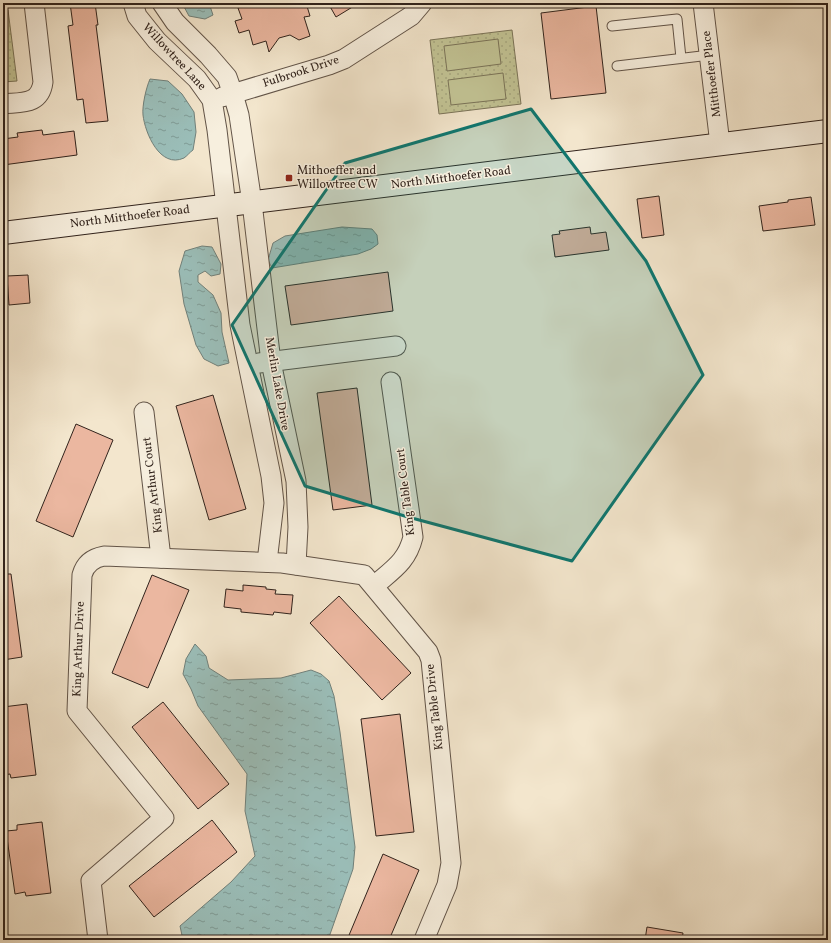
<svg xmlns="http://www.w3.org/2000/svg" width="831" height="943" font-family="Vollkorn,serif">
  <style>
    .grass { fill: url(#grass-dots); stroke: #7a7358 }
    .garden { fill: #c2c394; stroke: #7a7358 }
    .water { fill: url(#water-ripples); stroke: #71817b }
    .building { fill: #ebb7a0; stroke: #31231c }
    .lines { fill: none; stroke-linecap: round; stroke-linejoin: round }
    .service-casing { stroke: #625448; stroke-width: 11 }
    .minor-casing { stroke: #625448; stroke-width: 21 }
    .secondary-casing { stroke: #31231c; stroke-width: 24 }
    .service { stroke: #f7efde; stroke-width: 9 }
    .minor { stroke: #f7efde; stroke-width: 19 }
    .secondary { stroke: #f7efde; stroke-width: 22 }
    .marked { fill: #0f766e; fill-opacity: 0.2; stroke: #0f766e; stroke-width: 3; stroke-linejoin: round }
    .poi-dot { fill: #8f2418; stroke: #f7efde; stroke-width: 1.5 }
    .labels { text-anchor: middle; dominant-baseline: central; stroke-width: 3; stroke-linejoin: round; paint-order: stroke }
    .street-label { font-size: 12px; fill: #31231c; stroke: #f7efde }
    .poi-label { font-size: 12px; fill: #31231c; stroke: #f7efde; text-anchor: start }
  </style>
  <defs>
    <pattern id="grass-dots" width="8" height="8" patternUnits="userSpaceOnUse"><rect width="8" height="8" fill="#c2c394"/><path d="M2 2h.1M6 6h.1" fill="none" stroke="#a7a77f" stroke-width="1.8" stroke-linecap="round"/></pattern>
    <pattern id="water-ripples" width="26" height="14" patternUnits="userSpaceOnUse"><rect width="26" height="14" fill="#9bbfba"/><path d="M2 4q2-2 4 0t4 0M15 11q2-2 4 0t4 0" fill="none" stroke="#7f9b96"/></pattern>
  </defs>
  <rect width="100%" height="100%" fill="#f3e6cd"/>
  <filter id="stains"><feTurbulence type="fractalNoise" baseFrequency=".005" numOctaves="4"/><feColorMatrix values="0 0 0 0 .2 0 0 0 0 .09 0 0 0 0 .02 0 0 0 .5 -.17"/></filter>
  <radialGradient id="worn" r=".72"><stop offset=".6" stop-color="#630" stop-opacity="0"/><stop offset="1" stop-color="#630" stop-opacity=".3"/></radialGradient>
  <g class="grass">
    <polygon points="3,10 8,10 17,81 3,82"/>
    <polygon points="512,30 521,104 439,114 430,40"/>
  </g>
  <g class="garden">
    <polygon points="498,39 501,64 447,71 444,46"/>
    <polygon points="503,73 506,99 451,105 448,80"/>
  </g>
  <g class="water">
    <polygon points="182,3 209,3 213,15 205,19 189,16"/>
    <path d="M150,79L168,81L182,94L194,112L196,132L193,150C190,152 187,156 184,158C160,169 145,133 143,115C142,106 146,88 150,79Z"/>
    <polygon points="342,227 372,229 377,235 378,244 371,249 358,254 272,268 268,260 273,243 285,236"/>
    <polygon points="202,246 212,247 221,264 220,274 211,276 205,271 198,275 198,282 213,295 221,313 222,332 229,363 218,366 204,359 196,345 184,304 179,271 185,251"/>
    <polygon points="195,644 206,656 209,668 228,680 281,678 311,670 321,674 329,681 334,696 340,732 355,847 353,869 328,940 183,940 180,926 231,882 255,856 245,811 247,774 198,706 191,689 183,674 186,659"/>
  </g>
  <g class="building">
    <polygon points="70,3 95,3 98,25 96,25 108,121 86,123 83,99 77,100 68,26 73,25"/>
    <polygon points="255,3 306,3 310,16 304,17 310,36 299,40 290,35 279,38 269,52 266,41 253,45 249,30 239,33 235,21 242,19 238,8"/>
    <polygon points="328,3 359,3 336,17"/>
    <polygon points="596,6 606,93 551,99 541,13"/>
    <polygon points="42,130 43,135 74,131 77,155 3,165 3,139 18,137 17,133"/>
    <polygon points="659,196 664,235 642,238 637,199"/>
    <polygon points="811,197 815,225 763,231 759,206 788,202 788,200"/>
    <polygon points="590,227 591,234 606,232 609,250 555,257 552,235 560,234 559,231"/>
    <polygon points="388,272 393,311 291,325 285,286"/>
    <polygon points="28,275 30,303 9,305 7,276"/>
    <polygon points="357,388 372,505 333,510 317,393"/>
    <polygon points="213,395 246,509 209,520 176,406"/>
    <polygon points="76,424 113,440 73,537 36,521"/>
    <polygon points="3,574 11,574 22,657 3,660"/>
    <polygon points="152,575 189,590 148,688 112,673"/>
    <polygon points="243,585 266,587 266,589 276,590 275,594 293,595 291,614 274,612 273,615 241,612 241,609 224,607 226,589 243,591"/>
    <polygon points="339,596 411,673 382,700 310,623"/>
    <polygon points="163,702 229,784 198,809 132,727"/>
    <polygon points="27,704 36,775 11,778 10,774 3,775 3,707"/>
    <polygon points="400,714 414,832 376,836 361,719"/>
    <polygon points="212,820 237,852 154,917 129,886"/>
    <polygon points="42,822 51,893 26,896 25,892 15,894 6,831 17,830 17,825"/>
    <polygon points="383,854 419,870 389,940 347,940"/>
    <polygon points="647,927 683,933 682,940 645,940"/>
  </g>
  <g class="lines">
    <g class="service-casing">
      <g id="service">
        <polyline points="612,26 677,19 681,58"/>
        <polyline points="617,66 710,55"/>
      </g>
    </g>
    <g class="minor-casing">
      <g id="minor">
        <polyline points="133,3 137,16 157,41 197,79 212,100 217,130 240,325 271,476 274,503 267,562"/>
        <polyline points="162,3 175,22 208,55 227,77 233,94 239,115 252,203 271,362 296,481 298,527 296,565"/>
        <polyline points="703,3 720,144"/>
        <polyline points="222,97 329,65 344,59 411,16 422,3"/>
        <path d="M3,104C22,102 40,105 43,82L34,3"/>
        <polyline points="259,363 396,346"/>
        <polyline points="144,412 161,558"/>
        <path d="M374,586C392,570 407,562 413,537L391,382"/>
        <path d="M98,940L91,881L164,818L77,711L82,575C85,564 93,558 104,556L282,563L364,575L428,652L431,660L451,863L447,885L424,940"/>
      </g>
    </g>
    <g class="secondary-casing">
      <polyline id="secondary" points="3,233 828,131"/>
    </g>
    <use href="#service" class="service"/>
    <use href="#minor" class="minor"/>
    <use href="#secondary" class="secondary"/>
  </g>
  <path class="marked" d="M531,109L646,261L703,375L572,561L408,517L305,486L232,325L345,163Z"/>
  <rect class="poi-dot" x="285" y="174" width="8" height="8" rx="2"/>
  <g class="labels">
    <g class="street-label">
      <text transform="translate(174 57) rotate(47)">Willowtree Lane</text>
      <text transform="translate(301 72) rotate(-18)">Fulbrook Drive</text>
      <text transform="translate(712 74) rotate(-97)">Mitthoefer Place</text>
      <text transform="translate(451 178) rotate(-7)">North Mitthoefer Road</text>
      <text transform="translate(130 217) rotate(-7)">North Mitthoefer Road</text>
      <text transform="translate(277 384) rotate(80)">Merlin Lake Drive</text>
      <text transform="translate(153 485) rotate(-97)">King Arthur Court</text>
      <text transform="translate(406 492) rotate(-97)">King Table Court</text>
      <text transform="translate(79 649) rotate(-88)">King Arthur Drive</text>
      <text transform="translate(435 707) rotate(-96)">King Table Drive</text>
    </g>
    <g class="poi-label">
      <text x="297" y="171">Mithoeffer and<tspan x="297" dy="14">Willowtree CW</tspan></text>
    </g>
  </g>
  <rect width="831" height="943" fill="none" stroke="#f3e6cd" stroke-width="16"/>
  <rect x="4" y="4" width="823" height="935" fill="none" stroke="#31231c" stroke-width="2"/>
  <rect x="8" y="8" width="815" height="927" fill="none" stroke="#31231c"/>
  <rect width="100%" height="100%" filter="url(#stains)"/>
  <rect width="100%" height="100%" fill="url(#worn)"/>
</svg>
